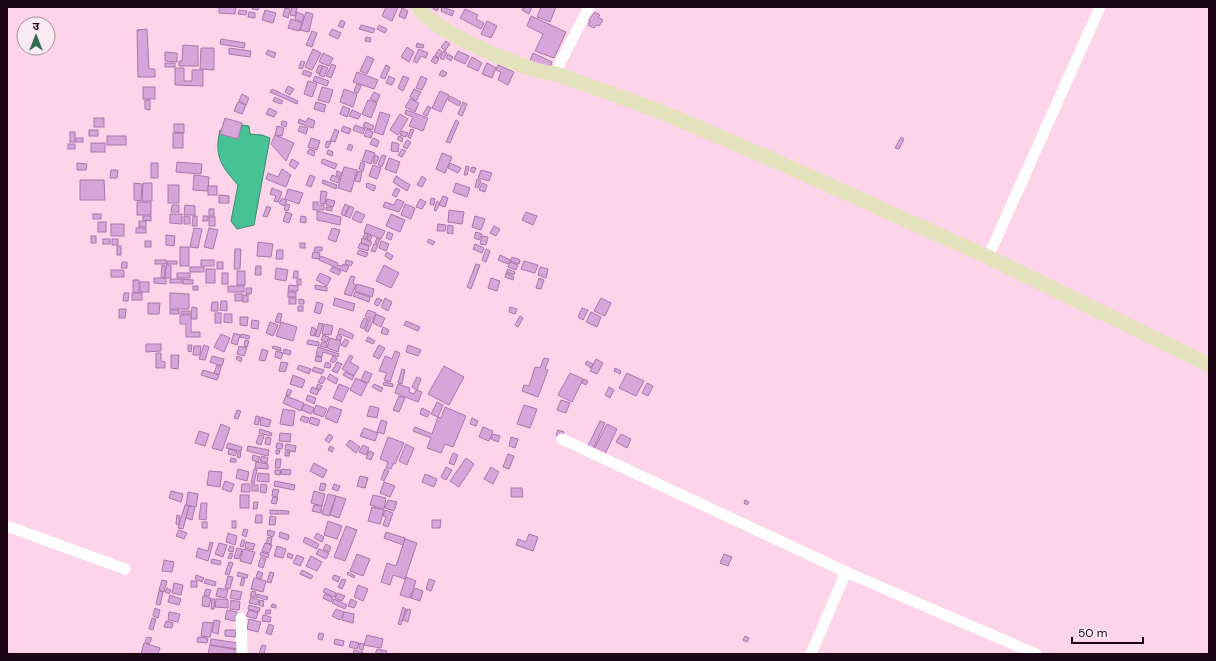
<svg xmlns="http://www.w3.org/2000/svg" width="1216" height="661" font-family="'DM Sans','Noto Sans Devanagari',sans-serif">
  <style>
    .water { fill: #46c294; stroke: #398a6e }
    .building { fill: #d7a5da; stroke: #a777aa }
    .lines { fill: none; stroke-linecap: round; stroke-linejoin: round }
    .street { stroke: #fff; stroke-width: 11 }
    .secondary { stroke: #e4e1bd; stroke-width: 15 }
  </style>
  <rect width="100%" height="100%" fill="#fed4ea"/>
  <path class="water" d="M242,125L249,126L250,134L262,135L270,138L254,225L237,229L231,221L238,185C221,166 214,156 220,130L237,136Z"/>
  <g class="building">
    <polygon points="219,7 236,7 235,14 219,13"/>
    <polygon points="252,7 259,7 258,10 252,9"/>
    <polygon points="292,7 297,8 295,16 290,15"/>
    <polygon points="386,7 398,7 392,21 382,16"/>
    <polygon points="434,7 439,7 437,11 433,9"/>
    <polygon points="442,7 454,11 452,16 441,11"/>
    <polygon points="524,7 532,7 529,14 522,10"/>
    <polygon points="541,7 556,7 550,22 537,17"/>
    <polygon points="285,8 290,9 288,18 283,16"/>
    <polygon points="402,8 408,11 405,19 399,16"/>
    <polygon points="465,9 478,15 476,19 484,23 481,29 460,18"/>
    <polygon points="239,10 247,11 246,15 238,14"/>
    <polygon points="265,10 276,13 273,23 262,20"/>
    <polygon points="249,12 255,13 255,18 248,17"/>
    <polygon points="297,12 304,15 302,22 295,19"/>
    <polygon points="306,12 313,14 309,32 300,30"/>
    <polygon points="595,12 600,15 598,17 603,20 599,26 597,25 594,28 588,25 590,21 588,20"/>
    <polygon points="531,16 566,32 554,58 535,51 543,34 527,26"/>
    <polygon points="291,19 302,23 299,31 288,28"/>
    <polygon points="341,20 345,22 343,28 338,26"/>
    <polygon points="487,21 497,26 491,38 481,34"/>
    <polygon points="361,25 375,29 373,33 359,29"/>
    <polygon points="379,25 387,29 385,33 377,29"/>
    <polygon points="147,29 149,69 155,69 155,77 138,77 137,30"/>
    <polygon points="332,29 341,33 338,39 329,35"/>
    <polygon points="312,31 317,33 312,47 306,45"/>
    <polygon points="366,37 371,38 370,42 365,41"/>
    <polygon points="221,39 245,43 244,48 220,44"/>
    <polygon points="446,41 450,44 445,51 441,47"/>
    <polygon points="417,43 424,45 423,48 416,47"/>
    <polygon points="183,45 198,46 198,66 179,66 179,61 182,61"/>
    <polygon points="407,47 414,52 409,62 401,57"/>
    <polygon points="201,48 214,48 214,70 200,69"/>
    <polygon points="229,48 251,51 250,57 229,54"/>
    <polygon points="313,49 321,53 312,70 305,67"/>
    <polygon points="419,49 428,53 426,58 421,56 417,63 413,61"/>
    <polygon points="439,49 442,52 438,58 435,55"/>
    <polygon points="268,50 276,53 274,58 266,54"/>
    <polygon points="444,51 447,53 443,60 440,58"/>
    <polygon points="458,51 469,56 465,64 454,59"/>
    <polygon points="165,52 177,53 177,62 165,61"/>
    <polygon points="323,53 333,58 329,66 319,62"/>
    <polygon points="533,53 552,62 549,71 529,63"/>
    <polygon points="448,54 453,57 451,61 446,58"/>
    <polygon points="367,56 374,59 367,74 360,71"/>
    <polygon points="434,56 439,59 436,64 431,61"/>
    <polygon points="472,57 482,63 478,71 467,66"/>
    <polygon points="301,61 305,62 302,69 299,68"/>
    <rect x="165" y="63" width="10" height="4"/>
    <polygon points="487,63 496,68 492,78 482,74"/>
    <polygon points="332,64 336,66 331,78 326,76"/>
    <polygon points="319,65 323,66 319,74 316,72"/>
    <polygon points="386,65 390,67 385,79 380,77"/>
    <polygon points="498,65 514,72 508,85 498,80 501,72 496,70"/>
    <polygon points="323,66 328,68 324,77 319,75"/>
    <polygon points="175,68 184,68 184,81 192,81 192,70 203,70 203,86 175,85"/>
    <polygon points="304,70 312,73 310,77 302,74"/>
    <polygon points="442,70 447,73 444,77 439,75"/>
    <polygon points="357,72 378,80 374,89 353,82"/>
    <polygon points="315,76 329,81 327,86 313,81"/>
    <polygon points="389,76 395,79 392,85 386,83"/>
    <polygon points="403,76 409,78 403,91 398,88"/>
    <polygon points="421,76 427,79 422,90 416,88"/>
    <polygon points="308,81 317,84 312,97 304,94"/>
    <polygon points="357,84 361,86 358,93 354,91"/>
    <polygon points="288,86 294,89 290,95 285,92"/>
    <rect x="143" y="87" width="12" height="12"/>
    <polygon points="322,87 333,90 329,103 318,100"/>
    <polygon points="272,89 298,101 297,104 270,92"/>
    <polygon points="344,89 357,94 353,107 340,102"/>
    <polygon points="414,89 421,92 416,101 410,97"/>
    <polygon points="440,91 449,95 441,112 432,108"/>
    <polygon points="374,92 380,95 377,102 370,99"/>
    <polygon points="242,94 249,98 246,105 239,101"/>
    <polygon points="450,96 461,102 459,106 448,100"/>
    <polygon points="275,97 283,101 281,104 273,101"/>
    <polygon points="410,99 419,103 415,112 405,107"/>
    <polygon points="145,100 150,100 150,110 145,109"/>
    <polygon points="368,100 377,103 371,118 362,114"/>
    <polygon points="238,102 246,105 242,114 234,111"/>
    <polygon points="316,102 326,105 324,112 314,109"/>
    <polygon points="463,102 467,104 462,116 458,114"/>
    <polygon points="343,106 350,109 347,117 340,114"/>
    <polygon points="428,106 431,108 427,116 423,114"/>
    <polygon points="269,108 277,112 274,117 266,114"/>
    <polygon points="352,110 361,114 358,119 349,116"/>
    <polygon points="406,110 428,118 423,131 409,126 413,117 405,114"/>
    <polygon points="380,112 390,115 383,135 374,132"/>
    <polygon points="400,114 408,119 398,135 390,130"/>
    <rect x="94" y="118" width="10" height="9"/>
    <polygon points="225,118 242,123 238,139 220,134"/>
    <polygon points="308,118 315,121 313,128 298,123 299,119 306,122"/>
    <polygon points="456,120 459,122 450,143 446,142"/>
    <polygon points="282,121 287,122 286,127 281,125"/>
    <polygon points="365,122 374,126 372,130 363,127"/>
    <polygon points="174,124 184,124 184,133 174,132"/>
    <polygon points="355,125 365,129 363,134 353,130"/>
    <polygon points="277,126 284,128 282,136 275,135"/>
    <polygon points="300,126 308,128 306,134 298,131"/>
    <polygon points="343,126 351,129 349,134 341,131"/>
    <polygon points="335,129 339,131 335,142 330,141"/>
    <polygon points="367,129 373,132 371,138 364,136"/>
    <polygon points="411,129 414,130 410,139 408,137"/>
    <rect x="89" y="130" width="9" height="6"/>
    <polygon points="402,131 408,133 406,137 400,135"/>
    <rect x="70" y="132" width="5" height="10"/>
    <rect x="173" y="133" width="10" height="15"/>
    <polygon points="275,135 294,143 286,161 271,144"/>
    <rect x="107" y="136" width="19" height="9"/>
    <polygon points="399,136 403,138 402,142 397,139"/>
    <polygon points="901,137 904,139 899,149 895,148"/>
    <rect x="76" y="138" width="7" height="4"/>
    <polygon points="311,138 320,141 317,150 308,147"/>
    <polygon points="373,138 379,141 377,147 370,144"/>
    <polygon points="407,140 411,142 407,149 403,147"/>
    <polygon points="327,141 331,142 328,148 325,147"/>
    <polygon points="392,142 399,144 398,152 391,151"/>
    <rect x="91" y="143" width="14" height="9"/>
    <rect x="68" y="144" width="7" height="5"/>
    <polygon points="349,144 353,146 351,151 347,149"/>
    <polygon points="309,149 315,151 314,156 307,153"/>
    <polygon points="402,149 406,151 402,157 398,155"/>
    <polygon points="328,150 333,152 332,156 327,154"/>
    <polygon points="366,150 375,153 371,164 362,161"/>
    <polygon points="442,153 452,157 445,173 436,169"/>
    <polygon points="375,155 379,157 376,164 373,163"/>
    <polygon points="382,155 386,156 382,167 378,165"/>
    <polygon points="389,158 400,162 396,173 385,169"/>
    <polygon points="292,159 299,163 295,169 289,165"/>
    <polygon points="323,159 337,164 335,169 321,163"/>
    <polygon points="177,162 202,164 201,174 176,172"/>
    <polygon points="361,162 365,164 363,171 359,169"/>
    <polygon points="77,163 87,164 86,170 77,170"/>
    <rect x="151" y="163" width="7" height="15"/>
    <polygon points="450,163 461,168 458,173 448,168"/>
    <polygon points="373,165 381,168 377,179 369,176"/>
    <polygon points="466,166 469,167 467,175 464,175"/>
    <polygon points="344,167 357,170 351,192 338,188"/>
    <polygon points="472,167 476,168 474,173 470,171"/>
    <polygon points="282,169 291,175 286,187 266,179 268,173 278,177"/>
    <polygon points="111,170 118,170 117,178 110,178"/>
    <polygon points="481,170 492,173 489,181 478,178"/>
    <polygon points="337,171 342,173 340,177 336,175"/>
    <polygon points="358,171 362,172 360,182 355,181"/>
    <polygon points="194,175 209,177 208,191 193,190"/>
    <polygon points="310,175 315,177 311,187 306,185"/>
    <polygon points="332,175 340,178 338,183 330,180"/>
    <polygon points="396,176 410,185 407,191 393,182"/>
    <polygon points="422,176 426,179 422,187 417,185"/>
    <polygon points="477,179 481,181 478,188 475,187"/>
    <polygon points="80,180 104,180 105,200 80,200"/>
    <polygon points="323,180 337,185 336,189 322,183"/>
    <polygon points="134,183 142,184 141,201 134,200"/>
    <polygon points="143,183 152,183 152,201 142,201"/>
    <polygon points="367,183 376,186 374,191 366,187"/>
    <polygon points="456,183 470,188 467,197 453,192"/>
    <polygon points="482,183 487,185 485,192 479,190"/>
    <rect x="168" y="185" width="11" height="18"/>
    <rect x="208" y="186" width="9" height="9"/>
    <polygon points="272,188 282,192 278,202 274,201 276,196 270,194"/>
    <polygon points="396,188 400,190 396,197 392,195"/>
    <polygon points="288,189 303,193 299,204 285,199"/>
    <polygon points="321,191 327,192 325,204 320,203"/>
    <polygon points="219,195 229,196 229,203 219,203"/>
    <polygon points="443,196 448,198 445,207 439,205"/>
    <polygon points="282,198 287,201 284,206 279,203"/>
    <polygon points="431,198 435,199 434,205 430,204"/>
    <polygon points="327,199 335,201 333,207 326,205"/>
    <polygon points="397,199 404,202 399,212 383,207 385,202 394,205"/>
    <polygon points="420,199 426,202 422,209 416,207"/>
    <polygon points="437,201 440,203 436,211 434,210"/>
    <rect x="137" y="202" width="14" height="13"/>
    <polygon points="313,202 318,202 318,205 324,205 324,210 313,210"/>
    <polygon points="286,204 290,205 288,211 284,210"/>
    <polygon points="345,204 349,206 344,216 341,214"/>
    <polygon points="405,204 415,208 411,219 401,215"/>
    <polygon points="172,205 179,205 179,212 171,212"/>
    <polygon points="185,205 195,206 195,215 184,215"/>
    <polygon points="267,206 271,208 267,217 263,216"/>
    <polygon points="350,206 354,208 350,218 345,216"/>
    <polygon points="326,207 332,207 332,211 326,210"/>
    <rect x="209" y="209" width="5" height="7"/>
    <polygon points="449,210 464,212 462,224 448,222"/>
    <polygon points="317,211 341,217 340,225 317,220"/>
    <polygon points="356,211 365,215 361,223 352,219"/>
    <polygon points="286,212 292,214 289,223 283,221"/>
    <polygon points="526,212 537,216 533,225 522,220"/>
    <rect x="93" y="214" width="8" height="5"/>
    <polygon points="170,214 182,214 182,224 170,223"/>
    <polygon points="391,214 405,220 400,232 386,226"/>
    <polygon points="143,216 151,216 151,221 143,220"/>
    <polygon points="184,216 190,217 190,224 184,224"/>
    <polygon points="193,216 197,216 197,226 192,226"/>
    <rect x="203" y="216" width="5" height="5"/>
    <polygon points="301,216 306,217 306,223 300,222"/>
    <polygon points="475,216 485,219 481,230 472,227"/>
    <rect x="209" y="217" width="6" height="9"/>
    <rect x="139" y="221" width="7" height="6"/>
    <rect x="98" y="222" width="8" height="10"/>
    <rect x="111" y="224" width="13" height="12"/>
    <polygon points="367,224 385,231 381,239 364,232"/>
    <polygon points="438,224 446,225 445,231 437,231"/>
    <polygon points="448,225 453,226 453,234 447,233"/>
    <polygon points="494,226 500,229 496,236 490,233"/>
    <rect x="136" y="228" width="10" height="5"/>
    <polygon points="194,228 202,229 198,248 190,247"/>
    <polygon points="209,228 218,230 213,249 204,247"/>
    <polygon points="332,228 340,230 336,242 328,239"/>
    <polygon points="388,232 393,234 391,240 386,238"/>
    <polygon points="476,232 482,234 479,240 474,238"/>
    <polygon points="365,233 368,234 366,239 363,238"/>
    <polygon points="166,235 175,236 174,246 166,245"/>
    <polygon points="369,235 372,236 370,241 367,239"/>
    <rect x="91" y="236" width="5" height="7"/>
    <polygon points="482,236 488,237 486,245 480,244"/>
    <polygon points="362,238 372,242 370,246 361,243"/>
    <polygon points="377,238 380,239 378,244 375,243"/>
    <rect x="103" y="239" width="7" height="5"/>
    <rect x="112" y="239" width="6" height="6"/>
    <polygon points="429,239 435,242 433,245 427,242"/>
    <rect x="145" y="241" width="6" height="6"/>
    <polygon points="381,241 389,244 386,251 379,248"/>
    <polygon points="258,242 273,244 271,257 257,256"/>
    <rect x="300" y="243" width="5" height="5"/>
    <polygon points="360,243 369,246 368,251 358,248"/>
    <polygon points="374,244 378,245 375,252 371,251"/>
    <polygon points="475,244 484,248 482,253 473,249"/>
    <rect x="117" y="246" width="4" height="9"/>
    <rect x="180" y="247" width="9" height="19"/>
    <polygon points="315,247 322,247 322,251 314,251"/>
    <polygon points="235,249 241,249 240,269 234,269"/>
    <polygon points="486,249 490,251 486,262 482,260"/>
    <polygon points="277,250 283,250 283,259 276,259"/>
    <polygon points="359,250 368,253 366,257 357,254"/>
    <polygon points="313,252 320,253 319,259 312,258"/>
    <polygon points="387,252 393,256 391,260 385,256"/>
    <polygon points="500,255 510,260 508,264 498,260"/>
    <polygon points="321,256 338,263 337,265 342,266 343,264 349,267 346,272 319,260"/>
    <polygon points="512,257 520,260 519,264 510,261"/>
    <rect x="155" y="260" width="11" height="4"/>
    <rect x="201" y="260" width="13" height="6"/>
    <polygon points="346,260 353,262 351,266 345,264"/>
    <rect x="167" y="261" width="10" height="3"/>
    <polygon points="524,261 538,265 535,273 521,269"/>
    <polygon points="122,262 127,262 127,268 121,268"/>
    <rect x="217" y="262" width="6" height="7"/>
    <polygon points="510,262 518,265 516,270 508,267"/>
    <polygon points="476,264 480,265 471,289 467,287"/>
    <polygon points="162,265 165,266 165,278 161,277"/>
    <polygon points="166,265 171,265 171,278 165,278"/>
    <polygon points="384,265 399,273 391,288 376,281"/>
    <polygon points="256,266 261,266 261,275 255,275"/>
    <rect x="190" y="267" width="14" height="5"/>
    <polygon points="332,267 341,271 339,275 330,271"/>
    <polygon points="540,267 548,269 546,278 538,275"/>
    <polygon points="276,268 288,270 286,281 275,279"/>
    <rect x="206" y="269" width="9" height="14"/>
    <polygon points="508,269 515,272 514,275 506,272"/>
    <rect x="111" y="270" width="13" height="7"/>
    <rect x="237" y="271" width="8" height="14"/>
    <polygon points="294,271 298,271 298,278 293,278"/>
    <rect x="177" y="273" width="13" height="5"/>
    <rect x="222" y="273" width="6" height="11"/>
    <polygon points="320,273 331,278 327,286 316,280"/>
    <polygon points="506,273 514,277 513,280 505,277"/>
    <polygon points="351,276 355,277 353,283 356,285 351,296 344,294"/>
    <polygon points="154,278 166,278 166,284 154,283"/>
    <polygon points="491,278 500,281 497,291 488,288"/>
    <polygon points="539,278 544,280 541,289 536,288"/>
    <rect x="170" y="279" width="12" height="4"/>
    <polygon points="183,279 193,280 193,284 183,284"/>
    <rect x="297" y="279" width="4" height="6"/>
    <polygon points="133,280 139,280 139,293 133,292"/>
    <rect x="140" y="282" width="9" height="10"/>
    <polygon points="357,284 374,289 372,297 355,291"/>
    <polygon points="289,285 298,286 298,291 288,291"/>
    <polygon points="315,285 327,287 327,291 315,289"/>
    <rect x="193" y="286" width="5" height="4"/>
    <rect x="228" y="286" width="16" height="6"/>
    <polygon points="246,288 252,288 251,294 246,294"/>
    <rect x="288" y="292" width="8" height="5"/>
    <polygon points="355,292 370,297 369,302 353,296"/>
    <polygon points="124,293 129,293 128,301 123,301"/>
    <rect x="132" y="293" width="10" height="7"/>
    <polygon points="170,293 189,294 189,309 170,309"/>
    <rect x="235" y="294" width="7" height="7"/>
    <rect x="243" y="295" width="5" height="7"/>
    <rect x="289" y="298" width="7" height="6"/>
    <polygon points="335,298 355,304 353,311 333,305"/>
    <polygon points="377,298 382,300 378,306 374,304"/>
    <polygon points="385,298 392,302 388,311 381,307"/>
    <polygon points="601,298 611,303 605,316 594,311"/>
    <polygon points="299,299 304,300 304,304 299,304"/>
    <polygon points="221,301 227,301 227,311 220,310"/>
    <polygon points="212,302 218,302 218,311 211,311"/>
    <polygon points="317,302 323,304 320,314 314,312"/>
    <polygon points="148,303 160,303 159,314 148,314"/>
    <rect x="298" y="306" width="5" height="5"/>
    <polygon points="192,307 197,308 197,319 191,319"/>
    <polygon points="510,307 517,309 515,314 509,312"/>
    <polygon points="582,308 588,310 583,320 578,317"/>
    <polygon points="119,309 126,309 125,318 119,318"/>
    <rect x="170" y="310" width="9" height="4"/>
    <polygon points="368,310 376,313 368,332 365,330 370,318 365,316"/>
    <rect x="181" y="311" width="9" height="3"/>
    <polygon points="591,312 601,317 597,327 586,322"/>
    <rect x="215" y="313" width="6" height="10"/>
    <polygon points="278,313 282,314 280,323 275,322"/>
    <polygon points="224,314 232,314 232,323 224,322"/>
    <polygon points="376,314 385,318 381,327 373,323"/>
    <polygon points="180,315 191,315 191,332 200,332 200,337 186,337 186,324 180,324"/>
    <polygon points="520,316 523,318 518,327 515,325"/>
    <polygon points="240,317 248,317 247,326 240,325"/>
    <polygon points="364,318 368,319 364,329 360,327"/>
    <polygon points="252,320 259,321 258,329 251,328"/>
    <polygon points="406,321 420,327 418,331 404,325"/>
    <polygon points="270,322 278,325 273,336 266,333"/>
    <polygon points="281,322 297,327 293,341 276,336"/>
    <polygon points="319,323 323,324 319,337 315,336"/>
    <polygon points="324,324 333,326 331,335 322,334"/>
    <polygon points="312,327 316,329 314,336 310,335"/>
    <polygon points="383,327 389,330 387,335 381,333"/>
    <polygon points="340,328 354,335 352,339 338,333"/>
    <polygon points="234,333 240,335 237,345 231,343"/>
    <polygon points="221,334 230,338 224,352 214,347"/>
    <polygon points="241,334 250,336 249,339 240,337"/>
    <polygon points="338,334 342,337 340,341 336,338"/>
    <polygon points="323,335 329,337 327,342 321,340"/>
    <polygon points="368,337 375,341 373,344 366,341"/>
    <polygon points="330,338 341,341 338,352 327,348"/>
    <polygon points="345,339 349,341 346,347 341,345"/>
    <polygon points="245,340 249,341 247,347 244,346"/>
    <polygon points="308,340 319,342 319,346 307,344"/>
    <polygon points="322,342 327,343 326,348 320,346"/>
    <polygon points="146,344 161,344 161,351 146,352"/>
    <polygon points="188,345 192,345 191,352 188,351"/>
    <polygon points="204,345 209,347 205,360 199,359"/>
    <polygon points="379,345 385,348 379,359 373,356"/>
    <polygon points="408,345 421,350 418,356 406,352"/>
    <polygon points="194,346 201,346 200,355 193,355"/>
    <polygon points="239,346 247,348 244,356 237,354"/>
    <polygon points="273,346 281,348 281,351 272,348"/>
    <polygon points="318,347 339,354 338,357 323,352 322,357 316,355"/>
    <polygon points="262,349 268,351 265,361 259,360"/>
    <polygon points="284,349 291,351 290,355 283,353"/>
    <polygon points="276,351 283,353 281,359 275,357"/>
    <polygon points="395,351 400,353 390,382 384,380 387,373 379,371 385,356 392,359"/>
    <polygon points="156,353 161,353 161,361 165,362 165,368 156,368"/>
    <polygon points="171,355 179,355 178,369 171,368"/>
    <polygon points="350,355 353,357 350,362 359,367 354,376 342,369"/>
    <polygon points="212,356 224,359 222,366 210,362"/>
    <polygon points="237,356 242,358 241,362 236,359"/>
    <polygon points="316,356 322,358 321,362 315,361"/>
    <polygon points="333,356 337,359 334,363 330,361"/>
    <polygon points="544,358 549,359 545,369 548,370 538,397 522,391 524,385 529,386 535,367 540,368"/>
    <polygon points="596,359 603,363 597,374 590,371"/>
    <polygon points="587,361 593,364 591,368 585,364"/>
    <polygon points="281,362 288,363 285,372 279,371"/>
    <polygon points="326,362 331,364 330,368 324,367"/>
    <polygon points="337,362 342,364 337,373 332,371"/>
    <polygon points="217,365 221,367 219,375 214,373"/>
    <polygon points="299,365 311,369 309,374 297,369"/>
    <polygon points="444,366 464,377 449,405 428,394"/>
    <polygon points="314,367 324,370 322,374 312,371"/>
    <polygon points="615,368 621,371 620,374 614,371"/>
    <polygon points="402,369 405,370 402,384 398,383"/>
    <polygon points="203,370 219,375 217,380 201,375"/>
    <polygon points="365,371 372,374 368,383 361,380"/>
    <polygon points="345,372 354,376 352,380 343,375"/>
    <polygon points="570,373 583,379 572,402 558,395"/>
    <polygon points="627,373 644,381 636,396 619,388"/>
    <polygon points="330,374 338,379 336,384 327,379"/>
    <polygon points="293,375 305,380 302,388 290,384"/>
    <polygon points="322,376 326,378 322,384 318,382"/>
    <polygon points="417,377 421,379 417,390 412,387"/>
    <polygon points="356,378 367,384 361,396 350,390"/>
    <polygon points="584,379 588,381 586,385 582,383"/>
    <polygon points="384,382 393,384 393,387 383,385"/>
    <polygon points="647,383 653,386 648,396 642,393"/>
    <polygon points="318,384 322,386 320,390 316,388"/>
    <polygon points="339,384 349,388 342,402 333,398"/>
    <polygon points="374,384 383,388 381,392 372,387"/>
    <polygon points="398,384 410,388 409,392 414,394 416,390 422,392 418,402 395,393"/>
    <polygon points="312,387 319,390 317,395 310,392"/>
    <polygon points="609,387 614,390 610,398 605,395"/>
    <polygon points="288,389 292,391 289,396 286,395"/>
    <polygon points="308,395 316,398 314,404 306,400"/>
    <polygon points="286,396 304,403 301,411 283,403"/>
    <polygon points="399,396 405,398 399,412 393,410"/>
    <polygon points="561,400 570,403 566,413 557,410"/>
    <polygon points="437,402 443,405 438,417 431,414"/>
    <polygon points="305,404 314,408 311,414 302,410"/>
    <polygon points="316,405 327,409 323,417 313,413"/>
    <polygon points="524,405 537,409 530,428 517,424"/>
    <polygon points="330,406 342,410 337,423 325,418"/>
    <polygon points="370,406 379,408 377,418 367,416"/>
    <polygon points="445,407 466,416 453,447 445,444 441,453 427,448 431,438 413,431 415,427 432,434 438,417 441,418"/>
    <polygon points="422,408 430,412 427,417 420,414"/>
    <polygon points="283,409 295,411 293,426 280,424"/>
    <polygon points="237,410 241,411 238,419 234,418"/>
    <polygon points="256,416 260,417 258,425 254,424"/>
    <polygon points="302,416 309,418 307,423 300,420"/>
    <polygon points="261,417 271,420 269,427 260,425"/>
    <polygon points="311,417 320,420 318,426 309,423"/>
    <polygon points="472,418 478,421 476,426 470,424"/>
    <polygon points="381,420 387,422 384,434 377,432"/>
    <polygon points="600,421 605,423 593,449 588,446"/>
    <polygon points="221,424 230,428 222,451 212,448"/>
    <polygon points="607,424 617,429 604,456 593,451"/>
    <polygon points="483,427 493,431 489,441 479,437"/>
    <polygon points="364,428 378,433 375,441 360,436"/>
    <polygon points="260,429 272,433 271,436 259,433"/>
    <polygon points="558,430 564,432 562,437 556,435"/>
    <polygon points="199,431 209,434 205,446 195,443"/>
    <polygon points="280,433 291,434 290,442 279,441"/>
    <polygon points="329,434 333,437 329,443 325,440"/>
    <polygon points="493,434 500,436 498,442 491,439"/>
    <polygon points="621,434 631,439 627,448 616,442"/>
    <polygon points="259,435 264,436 261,445 256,443"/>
    <polygon points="266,437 271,438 270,445 265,444"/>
    <polygon points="388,437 404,443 395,464 393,464 391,469 386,468 388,462 380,459"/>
    <polygon points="511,437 518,439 515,448 509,446"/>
    <polygon points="350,440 360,447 356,453 346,445"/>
    <polygon points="228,443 242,447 241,451 226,448"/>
    <polygon points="277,443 283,444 282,449 276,448"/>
    <polygon points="286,444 296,446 295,452 285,450"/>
    <polygon points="406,444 414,448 407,465 399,461"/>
    <polygon points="363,445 369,448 366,455 359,452"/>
    <polygon points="248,446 269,450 268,456 247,451"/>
    <polygon points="330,446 334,448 332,452 328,450"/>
    <polygon points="229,449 237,451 235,456 228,454"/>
    <polygon points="276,450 280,450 279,454 276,454"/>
    <polygon points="369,451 374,453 371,460 366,458"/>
    <polygon points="238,452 241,452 240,458 237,457"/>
    <polygon points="285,452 290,452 289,456 285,456"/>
    <polygon points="453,453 458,455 454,465 449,463"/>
    <polygon points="508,454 514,456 509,469 503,467"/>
    <polygon points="253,455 260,457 258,462 252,460"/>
    <polygon points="262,456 268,458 267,463 260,461"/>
    <polygon points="231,458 236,459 236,462 230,462"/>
    <polygon points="466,458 474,464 459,487 450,481"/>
    <polygon points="276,459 281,459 280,468 275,468"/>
    <polygon points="256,462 268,464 268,469 255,468"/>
    <polygon points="314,463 327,470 323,478 310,471"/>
    <polygon points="446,467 452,470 446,480 441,477"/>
    <polygon points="491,467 499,472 493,484 484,479"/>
    <polygon points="238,469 249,472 247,481 236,478"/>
    <polygon points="254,469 257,469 254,484 251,483"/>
    <polygon points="282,469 291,470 290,475 281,474"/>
    <polygon points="385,469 389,471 384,481 381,479"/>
    <polygon points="275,470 281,470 280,475 275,474"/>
    <polygon points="209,471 222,472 220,487 207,485"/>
    <polygon points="258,473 269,474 269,482 257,481"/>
    <polygon points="425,474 437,479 434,487 422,482"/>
    <polygon points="360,476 368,478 365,488 357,486"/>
    <polygon points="225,481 234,484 231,492 222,489"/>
    <polygon points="275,481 295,485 294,490 274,486"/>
    <polygon points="384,482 395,486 390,497 380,493"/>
    <polygon points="321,483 326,484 324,491 319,490"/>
    <polygon points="242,484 250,484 250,492 241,492"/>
    <polygon points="261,484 267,485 266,493 260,492"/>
    <polygon points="334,484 340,486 338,491 332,489"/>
    <rect x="252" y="485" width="6" height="6"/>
    <polygon points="511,488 522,488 523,497 511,497"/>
    <polygon points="273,489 279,490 277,497 272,496"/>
    <polygon points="171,491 183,494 181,502 169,498"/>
    <polygon points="314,491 325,494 322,506 311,503"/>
    <polygon points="188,492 198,494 196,507 186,505"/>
    <polygon points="328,494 336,496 329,516 322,514"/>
    <rect x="240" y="495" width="9" height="13"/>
    <polygon points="373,495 386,498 384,509 370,505"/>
    <polygon points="336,496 346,499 339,518 330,515"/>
    <polygon points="273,497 278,498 276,504 271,503"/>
    <polygon points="388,500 397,502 394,511 385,508"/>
    <polygon points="745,500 749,502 747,505 744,503"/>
    <polygon points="254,502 258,502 257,509 253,509"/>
    <polygon points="201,503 207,503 206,520 199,519"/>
    <polygon points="185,505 189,506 183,529 178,528"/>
    <polygon points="314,505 322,506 321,513 312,511"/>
    <polygon points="189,506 195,507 192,520 186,518"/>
    <polygon points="372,507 384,510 380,524 368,521"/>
    <polygon points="270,510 289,511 289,514 270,514"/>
    <polygon points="385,510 393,513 388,527 383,525 386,517 383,516"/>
    <polygon points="177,515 180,516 179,525 176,524"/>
    <polygon points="256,515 262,515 262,523 255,523"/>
    <polygon points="270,516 276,517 275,525 269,525"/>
    <polygon points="432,520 441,520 440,528 432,528"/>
    <rect x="232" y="521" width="4" height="7"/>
    <polygon points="328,521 342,526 337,539 324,535"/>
    <rect x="202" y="522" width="5" height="6"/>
    <polygon points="346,526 357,530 345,561 334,557"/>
    <polygon points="244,529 248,530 246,537 242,535"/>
    <polygon points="179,530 187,533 184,539 176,536"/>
    <polygon points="268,530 275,532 273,537 267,535"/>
    <polygon points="280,532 289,535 288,540 279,537"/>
    <polygon points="386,532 405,538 403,545 384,538"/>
    <polygon points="228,533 237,536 235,545 226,542"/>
    <polygon points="317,533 324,537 322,542 314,538"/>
    <polygon points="529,534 538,537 533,551 516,545 518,539 526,542"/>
    <polygon points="268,537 272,538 271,544 266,543"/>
    <polygon points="305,537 319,544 317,549 303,542"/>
    <polygon points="405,539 417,543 405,579 393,575 390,585 381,582 387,563 396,566"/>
    <polygon points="242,540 245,540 243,547 240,546"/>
    <polygon points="210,542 213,543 208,561 196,557 198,548 208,551"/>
    <polygon points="246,542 255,544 253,550 245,548"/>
    <polygon points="219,543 227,545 223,557 215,554"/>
    <polygon points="265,543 272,545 269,553 262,551"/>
    <polygon points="326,544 331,547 329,552 323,549"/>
    <polygon points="230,546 234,547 233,552 228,551"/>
    <polygon points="277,546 286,549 283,558 274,556"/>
    <polygon points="237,548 242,549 239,559 234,558"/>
    <polygon points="243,549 255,552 251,564 240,561"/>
    <polygon points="319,549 329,553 326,559 316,554"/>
    <polygon points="261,552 269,554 268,558 260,555"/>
    <polygon points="230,553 233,554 231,559 228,558"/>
    <polygon points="288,553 293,555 292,559 287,557"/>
    <polygon points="357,554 370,559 363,576 350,571"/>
    <polygon points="724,554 732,557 728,566 720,563"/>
    <polygon points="297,555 304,558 300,566 293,563"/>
    <polygon points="311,556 322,562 317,571 306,566"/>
    <polygon points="261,557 266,559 263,568 258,566"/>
    <polygon points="212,559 221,561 220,565 211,563"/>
    <polygon points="164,560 174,562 172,572 162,571"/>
    <polygon points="229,562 233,563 229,575 225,574"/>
    <polygon points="302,570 313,576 311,579 300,574"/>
    <polygon points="258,571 263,573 261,579 256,577"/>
    <polygon points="238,572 248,575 247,578 237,576"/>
    <polygon points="270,572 274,573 271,583 267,582"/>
    <polygon points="348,572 355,576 354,578 347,574"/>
    <polygon points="196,575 204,578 202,582 195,579"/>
    <polygon points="334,575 340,577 338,582 332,579"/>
    <polygon points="228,576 233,577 230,589 225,588"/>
    <polygon points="406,577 416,581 410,598 400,595"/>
    <polygon points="242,578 245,579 243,586 240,585"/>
    <polygon points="254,578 266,581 263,592 251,589"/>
    <polygon points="206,579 216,582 215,586 204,583"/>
    <polygon points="342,579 346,580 342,589 338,587"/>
    <polygon points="429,579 435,581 431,591 426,589"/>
    <polygon points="162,580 167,581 164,592 159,590"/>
    <rect x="191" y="581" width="6" height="6"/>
    <polygon points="174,583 183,585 181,595 172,593"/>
    <polygon points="358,585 368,589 363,601 354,597"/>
    <polygon points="167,588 171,590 169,594 165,592"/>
    <polygon points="218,588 228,590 226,598 216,596"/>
    <polygon points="325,588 336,593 334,597 323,592"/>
    <polygon points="415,588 423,591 420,601 411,598"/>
    <polygon points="206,589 211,590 209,596 204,595"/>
    <polygon points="232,590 242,592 240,600 230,598"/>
    <polygon points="159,591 163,592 160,605 156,604"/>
    <polygon points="252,591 256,592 255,597 250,596"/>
    <polygon points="337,593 345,596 342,601 335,598"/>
    <polygon points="257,594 268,597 267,600 256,597"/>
    <polygon points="325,594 333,598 331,602 323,598"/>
    <polygon points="170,595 181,599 179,605 168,602"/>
    <polygon points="203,596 211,598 209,607 202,606"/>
    <polygon points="251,597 259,600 258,605 249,603"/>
    <polygon points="212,599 215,599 214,609 211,609"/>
    <polygon points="216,599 228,599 228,608 215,607"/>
    <polygon points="334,599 347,605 345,609 332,603"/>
    <polygon points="351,599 357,602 354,608 348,606"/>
    <polygon points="231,600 240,602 239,610 230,609"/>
    <polygon points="260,600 264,601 263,607 259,605"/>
    <polygon points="272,604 276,605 276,608 271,607"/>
    <polygon points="249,605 260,608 259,612 248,609"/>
    <polygon points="403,607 406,609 401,625 398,624"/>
    <polygon points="155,608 160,610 158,618 153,616"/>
    <polygon points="336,609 344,612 340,620 332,616"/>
    <polygon points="407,609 411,610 408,622 403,620"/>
    <polygon points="227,610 237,612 235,621 225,619"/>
    <polygon points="249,610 258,613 256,619 246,616"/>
    <polygon points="266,610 271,610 270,614 265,614"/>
    <polygon points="169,612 180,614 178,622 168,620"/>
    <polygon points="344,612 354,614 353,623 342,620"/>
    <polygon points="263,615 271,617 270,622 262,621"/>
    <polygon points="152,618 156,619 153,630 149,629"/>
    <polygon points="249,619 261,622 258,632 247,629"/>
    <polygon points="214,620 220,621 218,634 212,632"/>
    <polygon points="166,621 173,623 172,628 164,627"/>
    <polygon points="203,622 213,623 210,637 201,636"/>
    <polygon points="269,624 274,626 271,635 266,633"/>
    <polygon points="225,630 236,630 235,637 225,636"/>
    <polygon points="319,633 324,634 322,640 318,639"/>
    <polygon points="367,635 383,639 381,648 364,645"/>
    <polygon points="745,636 749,638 747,642 743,640"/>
    <polygon points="147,637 152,638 149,644 145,642"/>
    <polygon points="198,637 208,638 207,643 197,642"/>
    <polygon points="211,639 238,643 237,649 210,645"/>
    <polygon points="335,639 344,641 343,646 334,644"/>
    <polygon points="351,641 359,643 357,649 349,647"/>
    <polygon points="144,643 160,648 158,654 141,654"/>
    <polygon points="360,643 364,644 363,650 359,649"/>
    <polygon points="210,645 237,650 236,654 208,654"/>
    <polygon points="262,645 266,646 264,654 259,654"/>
    <polygon points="377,649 387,651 386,654 375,654"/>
    <polygon points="354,650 363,652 363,654 353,654"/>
  </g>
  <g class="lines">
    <g class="street">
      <polyline points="557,74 560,63 589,7"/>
      <polyline points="988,257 1100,7"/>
      <polyline points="562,439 846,572 811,654"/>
      <polyline points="7,526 125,569"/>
      <polyline points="846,572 1036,654"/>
      <polyline points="241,618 242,654"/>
    </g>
    <path class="secondary" d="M418,7C432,31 529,73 557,74L659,111L762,155L988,257L1209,365"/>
  </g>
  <rect width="1216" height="661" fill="none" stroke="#1c0614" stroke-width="16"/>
  <g transform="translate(36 36)"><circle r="19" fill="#f9eaf2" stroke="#a18f99"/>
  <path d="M0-3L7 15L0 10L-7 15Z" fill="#326b54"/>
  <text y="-6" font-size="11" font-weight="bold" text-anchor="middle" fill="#1c0614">उ</text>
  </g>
  <path d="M1072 637v6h71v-6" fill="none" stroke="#1c0614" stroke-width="2"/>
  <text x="1078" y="637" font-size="12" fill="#1c0614" stroke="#f9eaf2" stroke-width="3" paint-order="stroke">50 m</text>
</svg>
